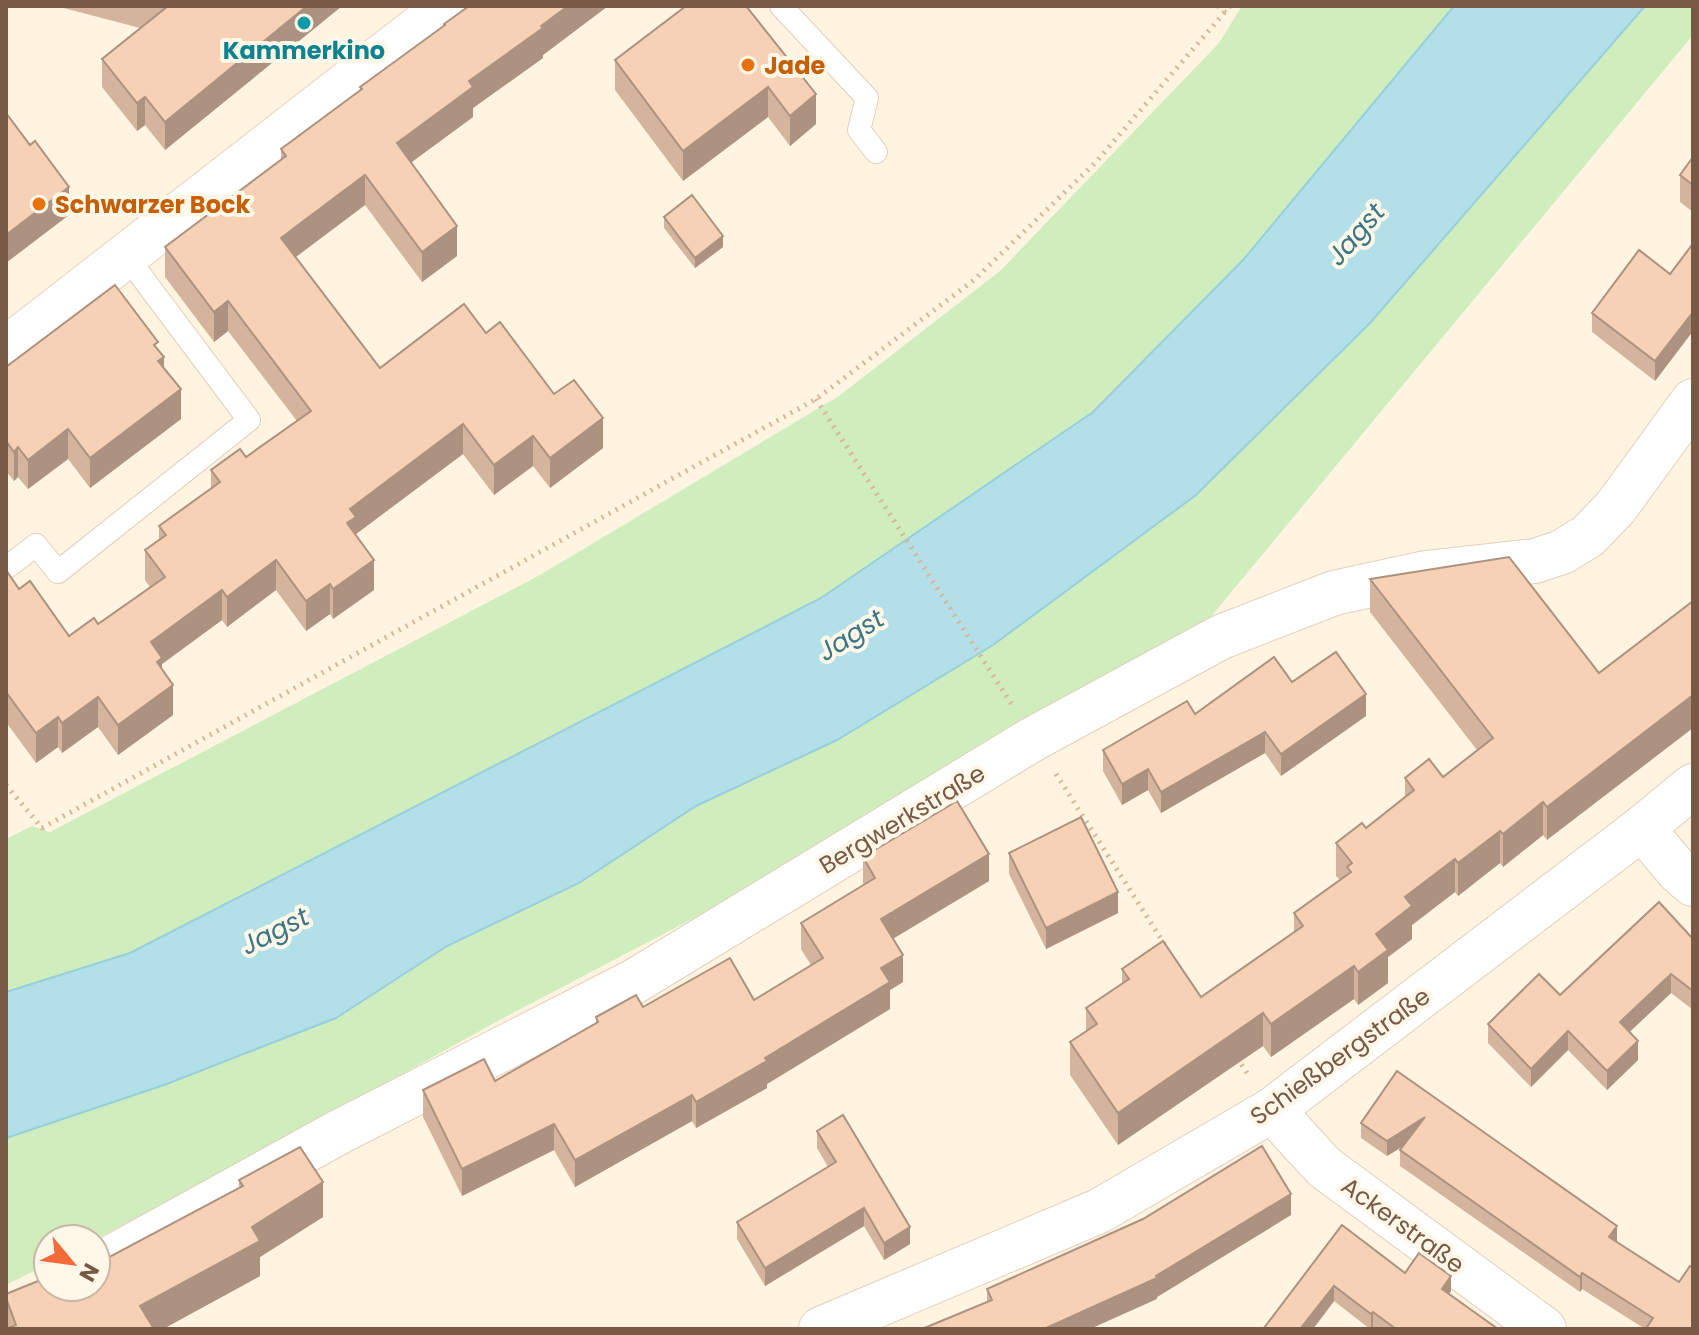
<svg xmlns="http://www.w3.org/2000/svg" width="1699" height="1335" font-family="Poppins,sans-serif">
  <style>
    .green { fill: #cfedbd }
    .water { fill: #b3dfe9; stroke: #98cfdc; stroke-width: 2 }
    .lines { fill: none; stroke-linecap: round; stroke-linejoin: round }
    .lane-casing { stroke: #e3d0bb; stroke-width: 24 }
    .street-casing { stroke: #e3d0bb; stroke-width: 46 }
    .secondary-casing { stroke: #ebd3ba; stroke-width: 46 }
    .path { stroke: #dbb598; stroke-width: 5; stroke-dasharray: 2 6; stroke-linecap: butt }
    .lane { stroke: #fff; stroke-width: 22 }
    .street { stroke: #fff; stroke-width: 44 }
    .secondary { stroke: #fff; stroke-width: 44 }
    .wall { fill: #d4b49c }
    .shaded-wall { fill: #ac927f }
    .building { fill: #f6d1b5; stroke: #ac927f; stroke-width: 2 }
    .culture-dot { fill: #0f9aa8; stroke: #fff7e8; stroke-width: 3 }
    .food-dot { fill: #e8710a; stroke: #fff7e8; stroke-width: 3 }
    .labels { text-anchor: middle; dominant-baseline: central; stroke-width: 8; stroke-linejoin: round; paint-order: stroke }
    .culture-label { font-size: 24px; font-weight: bold; fill: #0d838f; stroke: #fff7e8 }
    .food-label { font-size: 24px; font-weight: bold; fill: #c56008; stroke: #fff7e8; text-anchor: start }
    .street-label { font-size: 24px; fill: #775945; stroke: #fff7e8 }
    .water-label { font-size: 26px; font-style: italic; fill: #3a7686; stroke: #fff7e8 }
  </style>
  <rect width="100%" height="100%" fill="#fef4e0"/>
  <g class="green">
    <polygon points="1242,6 1454,6 1244,259 1093,412 821,598 130,953 6,992 6,839 32,826 50,832 540,575 839,396 1000,271 1219,43"/>
    <polygon points="1645,6 1693,6 1693,35 1209,619 810,857 507,1016 248,1159 96,1239 48,1239 48,1264 6,1285 6,1138 164,1085 579,883 696,806 837,740 1196,495 1370,323"/>
  </g>
  <polygon class="water" points="1454,6 1645,6 1370,323 1196,495 993,645 837,740 696,806 579,883 447,946 336,1018 164,1085 6,1138 6,992 130,953 821,598 1093,412 1244,259"/>
  <g class="lines">
    <g class="lane-casing">
      <g id="lane">
        <polyline points="781,6 867,98 859,130 876,152"/>
        <polyline points="6,568 36,545 58,572 249,420 126,256"/>
      </g>
    </g>
    <g class="street-casing">
      <g id="street">
        <polyline points="1642,828 1678,871 1693,884"/>
        <polyline points="1272,1110 1324,1167 1544,1329"/>
        <polyline points="96,1266 339,1132 635,981 1033,739 1221,637 1334,593 1426,573 1535,561 1562,552 1588,536 1616,507 1693,401"/>
        <polyline points="821,1329 1099,1211 1272,1110 1642,828 1693,786"/>
      </g>
    </g>
    <g class="secondary-casing">
      <polyline id="secondary" points="6,349 447,6"/>
    </g>
    <g class="path">
      <polyline points="1218,6 1226,13"/>
      <polyline points="816,399 1012,705"/>
      <polyline points="1056,774 1165,945"/>
      <polyline points="6,785 42,828 816,399 974,280 1096,162 1230,6"/>
      <polyline points="1237,1058 1249,1076"/>
    </g>
    <use href="#lane" class="lane"/>
    <use href="#street" class="street"/>
    <use href="#secondary" class="secondary"/>
  </g>
  <g class="wall">
    <polygon points="56,6 342,6 165,150 145,125 137,131 102,87 102,59 140,28"/>
    <polygon points="469,6 608,6 543,55 543,58 473,108 473,117 411,162 457,256 422,282 365,205 296,257 380,368 486,333 554,394 603,448 550,488 533,466 494,495 463,454 356,534 374,590 333,619 330,614 306,631 276,590 227,627 222,620 162,664 162,669 173,715 118,755 98,727 62,753 58,747 36,763 6,722 6,570 19,589 69,636 98,624 150,587 145,580 145,550 159,539 159,526 211,488 211,470 246,457 297,421 228,331 214,342 165,277 165,247 281,159 281,149 360,90 360,87 444,26 444,24"/>
    <polygon points="681,6 746,6 816,124 790,146 768,117 683,181 615,90 615,60 683,8"/>
    <polygon points="1693,157 1693,212 1680,202 1680,175"/>
    <polygon points="664,217 723,247 695,268 664,228"/>
    <polygon points="1693,245 1693,331 1655,381 1592,332 1592,313 1670,274"/>
    <polygon points="158,350 181,419 90,488 68,459 28,489 18,477 14,481 6,471 6,367"/>
    <polygon points="1370,579 1599,673 1547,840 1543,835 1503,867 1500,863 1458,896 1455,892 1412,925 1412,939 1388,957 1388,983 1358,1005 1354,999 1271,1057 1263,1046 1118,1145 1070,1075 1070,1042 1086,1031 1086,1008 1122,984 1122,969 1201,997 1294,932 1294,913 1340,880 1336,876 1336,843 1366,828 1405,797 1405,778 1443,777 1477,750 1370,612"/>
    <polygon points="1292,682 1366,716 1281,776 1265,753 1161,813 1148,790 1122,805 1103,771 1103,750 1195,714"/>
    <polygon points="1009,853 1118,913 1046,949 1009,874"/>
    <polygon points="863,857 989,881 892,939 903,982 890,990 890,1009 767,1084 767,1088 696,1128 692,1121 575,1187 554,1150 462,1196 423,1117 423,1090 495,1081 596,1024 596,1017 643,1007 754,1000 811,965 801,949 801,923 863,885"/>
    <polygon points="1693,939 1693,1010 1671,993 1629,1032 1638,1060 1607,1090 1568,1050 1531,1087 1488,1043 1488,1024 1560,995"/>
    <polygon points="1361,1123 1617,1242 1679,1282 1693,1329 1645,1329 1582,1289 1580,1292 1400,1166 1400,1150 1403,1146 1387,1156 1361,1138"/>
    <polygon points="817,1131 910,1244 884,1260 864,1226 765,1286 737,1239 737,1222 828,1167 817,1148"/>
    <polygon points="239,1180 323,1217 260,1257 260,1276 163,1329 6,1329 6,1294 96,1287 239,1189"/>
    <polygon points="1291,1215 1157,1297 1157,1299 987,1302 987,1289"/>
    <polygon points="1342,1225 1405,1273 1451,1291 1449,1294 1498,1329 1375,1329 1373,1328 1370,1329 1334,1301 1313,1329 1264,1329"/>
  </g>
  <g class="shaded-wall">
    <polygon points="307,6 342,6 165,150 165,122"/>
    <polygon points="568,6 608,6 543,55 543,58 473,108 473,117 397,173 397,143 469,81"/>
    <polygon points="768,87 768,117 683,181 683,151"/>
    <polygon points="816,94 816,124 790,146 790,116"/>
    <polygon points="145,97 145,125 137,131 137,103"/>
    <polygon points="365,175 365,205 281,268 281,238"/>
    <polygon points="69,187 69,215 6,263 6,235"/>
    <polygon points="457,226 457,256 422,282 422,252"/>
    <polygon points="723,236 723,247 695,268 695,258"/>
    <polygon points="228,301 228,331 214,342 214,312"/>
    <polygon points="1693,312 1693,331 1655,381 1655,361"/>
    <polygon points="164,357 164,386 158,361"/>
    <polygon points="181,389 181,419 90,488 90,458"/>
    <polygon points="603,418 603,448 550,488 550,458"/>
    <polygon points="463,424 463,454 356,534 356,547 347,523 350,509"/>
    <polygon points="68,429 68,459 28,489 28,460"/>
    <polygon points="533,436 533,466 494,495 494,465"/>
    <polygon points="18,447 18,477 14,481 14,452"/>
    <polygon points="276,560 276,590 227,627 227,597"/>
    <polygon points="374,560 374,590 333,619 333,589"/>
    <polygon points="330,584 330,614 306,631 306,601"/>
    <polygon points="222,590 222,620 162,664 162,688 151,642"/>
    <polygon points="173,685 173,715 118,755 118,725"/>
    <polygon points="1366,694 1366,716 1281,776 1281,754"/>
    <polygon points="1693,695 1693,728 1547,840 1547,807"/>
    <polygon points="98,697 98,727 62,753 62,723"/>
    <polygon points="58,717 58,747 36,763 36,733"/>
    <polygon points="1265,732 1265,753 1161,813 1161,792"/>
    <polygon points="1148,769 1148,790 1122,805 1122,784"/>
    <polygon points="1543,802 1543,835 1503,867 1503,834"/>
    <polygon points="1500,831 1500,863 1458,896 1458,863"/>
    <polygon points="989,854 989,881 881,946 881,919"/>
    <polygon points="1455,859 1455,892 1412,925 1412,939 1388,957 1388,983 1358,1005 1358,972 1376,934 1405,897"/>
    <polygon points="1118,892 1118,913 1046,949 1046,928"/>
    <polygon points="903,955 903,982 890,990 890,1009 767,1084 767,1088 696,1128 696,1102 765,1058 881,968"/>
    <polygon points="1354,966 1354,999 1271,1057 1271,1024"/>
    <polygon points="1671,974 1671,993 1620,1041 1620,1022"/>
    <polygon points="1263,1013 1263,1046 1118,1145 1118,1113"/>
    <polygon points="1568,1031 1568,1050 1531,1087 1531,1069"/>
    <polygon points="1638,1041 1638,1060 1607,1090 1607,1071"/>
    <polygon points="692,1095 692,1121 575,1187 575,1160"/>
    <polygon points="1425,1117 1425,1133 1387,1156 1387,1141"/>
    <polygon points="554,1124 554,1150 462,1196 462,1169"/>
    <polygon points="323,1182 323,1217 260,1257 260,1276 163,1329 140,1329 140,1306 252,1227"/>
    <polygon points="1291,1194 1291,1215 1157,1297 1157,1299 1090,1329 1044,1329 1156,1276"/>
    <polygon points="864,1208 864,1226 765,1286 765,1268"/>
    <polygon points="1617,1226 1617,1242 1609,1237"/>
    <polygon points="910,1227 910,1244 884,1260 884,1243"/>
    <polygon points="1582,1273 1582,1289 1580,1292 1580,1277"/>
    <polygon points="1451,1276 1451,1291 1442,1304 1442,1289"/>
    <polygon points="1334,1286 1334,1301 1313,1329 1300,1329"/>
    <polygon points="1373,1312 1373,1328 1371,1329 1371,1314"/>
  </g>
  <g class="building">
    <polygon points="166,6 307,6 165,122 145,97 137,103 102,59 168,6"/>
    <polygon points="469,6 568,6 541,26 543,28 469,81 473,87 397,143 457,226 422,252 365,175 281,238 380,368 464,304 486,333 500,322 554,394 574,380 603,418 550,458 533,436 494,465 463,424 350,509 356,517 347,523 374,560 333,589 330,584 306,601 276,560 227,597 222,590 151,642 162,658 157,662 173,685 118,725 98,697 62,723 58,717 36,733 6,692 6,570 19,589 30,581 69,636 94,618 98,624 165,577 145,550 166,535 159,526 220,482 211,470 240,449 246,457 311,411 228,301 214,312 165,247 286,156 281,149 362,89 360,87 445,25 444,24"/>
    <polygon points="686,6 746,6 816,94 790,116 768,87 683,151 615,60"/>
    <polygon points="6,113 30,145 35,141 69,187 6,235"/>
    <polygon points="1693,157 1693,185 1680,175"/>
    <polygon points="692,195 723,236 695,258 664,217"/>
    <polygon points="1692,245 1693,312 1655,361 1592,313 1639,250 1670,274"/>
    <polygon points="115,285 158,342 154,345 164,357 158,361 181,389 90,458 68,429 28,460 18,447 14,452 6,441 6,367"/>
    <polygon points="1509,557 1599,673 1693,601 1693,695 1547,807 1543,802 1503,834 1500,831 1458,863 1455,859 1405,897 1412,906 1376,934 1388,950 1358,972 1354,966 1271,1024 1263,1013 1118,1113 1070,1042 1097,1024 1086,1008 1129,979 1122,969 1163,941 1201,997 1303,926 1294,913 1351,872 1347,867 1352,863 1336,843 1362,823 1366,828 1414,790 1405,778 1429,759 1443,777 1493,738 1370,579"/>
    <polygon points="1336,652 1366,694 1281,754 1265,732 1161,792 1148,769 1122,784 1103,750 1187,701 1195,714 1274,657 1292,682"/>
    <polygon points="957,801 989,854 881,919 903,955 881,968 890,982 765,1058 767,1061 696,1102 692,1095 575,1160 554,1124 462,1169 423,1090 484,1059 495,1081 598,1022 596,1017 636,995 643,1007 730,958 754,1000 823,958 801,923 875,878 863,857"/>
    <polygon points="1081,817 1118,892 1046,928 1009,853"/>
    <polygon points="1659,902 1693,939 1693,991 1671,974 1620,1022 1638,1041 1607,1071 1568,1031 1531,1069 1488,1024 1539,974 1560,995"/>
    <polygon points="1397,1071 1617,1226 1609,1237 1679,1282 1690,1266 1693,1268 1693,1329 1650,1329 1647,1327 1653,1318 1582,1273 1580,1277 1400,1150 1425,1117 1387,1141 1361,1123"/>
    <polygon points="843,1115 910,1227 884,1243 864,1208 765,1268 737,1222 836,1162 817,1131"/>
    <polygon points="1262,1146 1291,1194 1156,1276 1157,1278 1044,1329 922,1329 992,1300 987,1289 1143,1219"/>
    <polygon points="300,1147 323,1182 252,1227 260,1241 140,1306 154,1329 6,1329 16,1325 6,1298 6,1294 48,1277 48,1287 96,1287 96,1264 243,1186 239,1180"/>
    <polygon points="1342,1225 1405,1273 1419,1253 1451,1276 1442,1289 1498,1329 1396,1329 1373,1312 1371,1314 1334,1286 1300,1329 1265,1329 1264,1328"/>
  </g>
  <circle class="culture-dot" cx="304" cy="23" r="8"/>
  <g class="food-dot">
    <circle cx="748" cy="65" r="8"/>
    <circle cx="39" cy="204" r="8"/>
  </g>
  <g class="labels">
    <g class="culture-label">
      <text x="304" y="50">Kammerkino</text>
    </g>
    <g class="food-label">
      <text x="764" y="65">Jade</text>
      <text x="55" y="204">Schwarzer Bock</text>
    </g>
    <g class="street-label">
      <text transform="translate(902 819) rotate(-31)">Bergwerkstraße</text>
      <text transform="translate(1340 1056) rotate(-36)">Schießbergstraße</text>
      <text transform="translate(1403 1225) rotate(36)">Ackerstraße</text>
    </g>
    <g class="water-label">
      <text transform="translate(1356 234) rotate(-49)">Jagst</text>
      <text transform="translate(851 635) rotate(-32)">Jagst</text>
      <text transform="translate(275 931) rotate(-27)">Jagst</text>
    </g>
  </g>
  <rect width="1699" height="1335" fill="none" stroke="#775945" stroke-width="16"/>
  <g transform="translate(72 1263) rotate(119)"><circle r="38" fill="#fff7e8" stroke="#c9b8a7" stroke-width="2"/>
  <path d="M0-6L14 30L0 20L-14 30Z" fill="#f46a39"/>
  <text y="-12" font-size="22" font-weight="bold" text-anchor="middle" fill="#775945">N</text>
  </g>
</svg>
